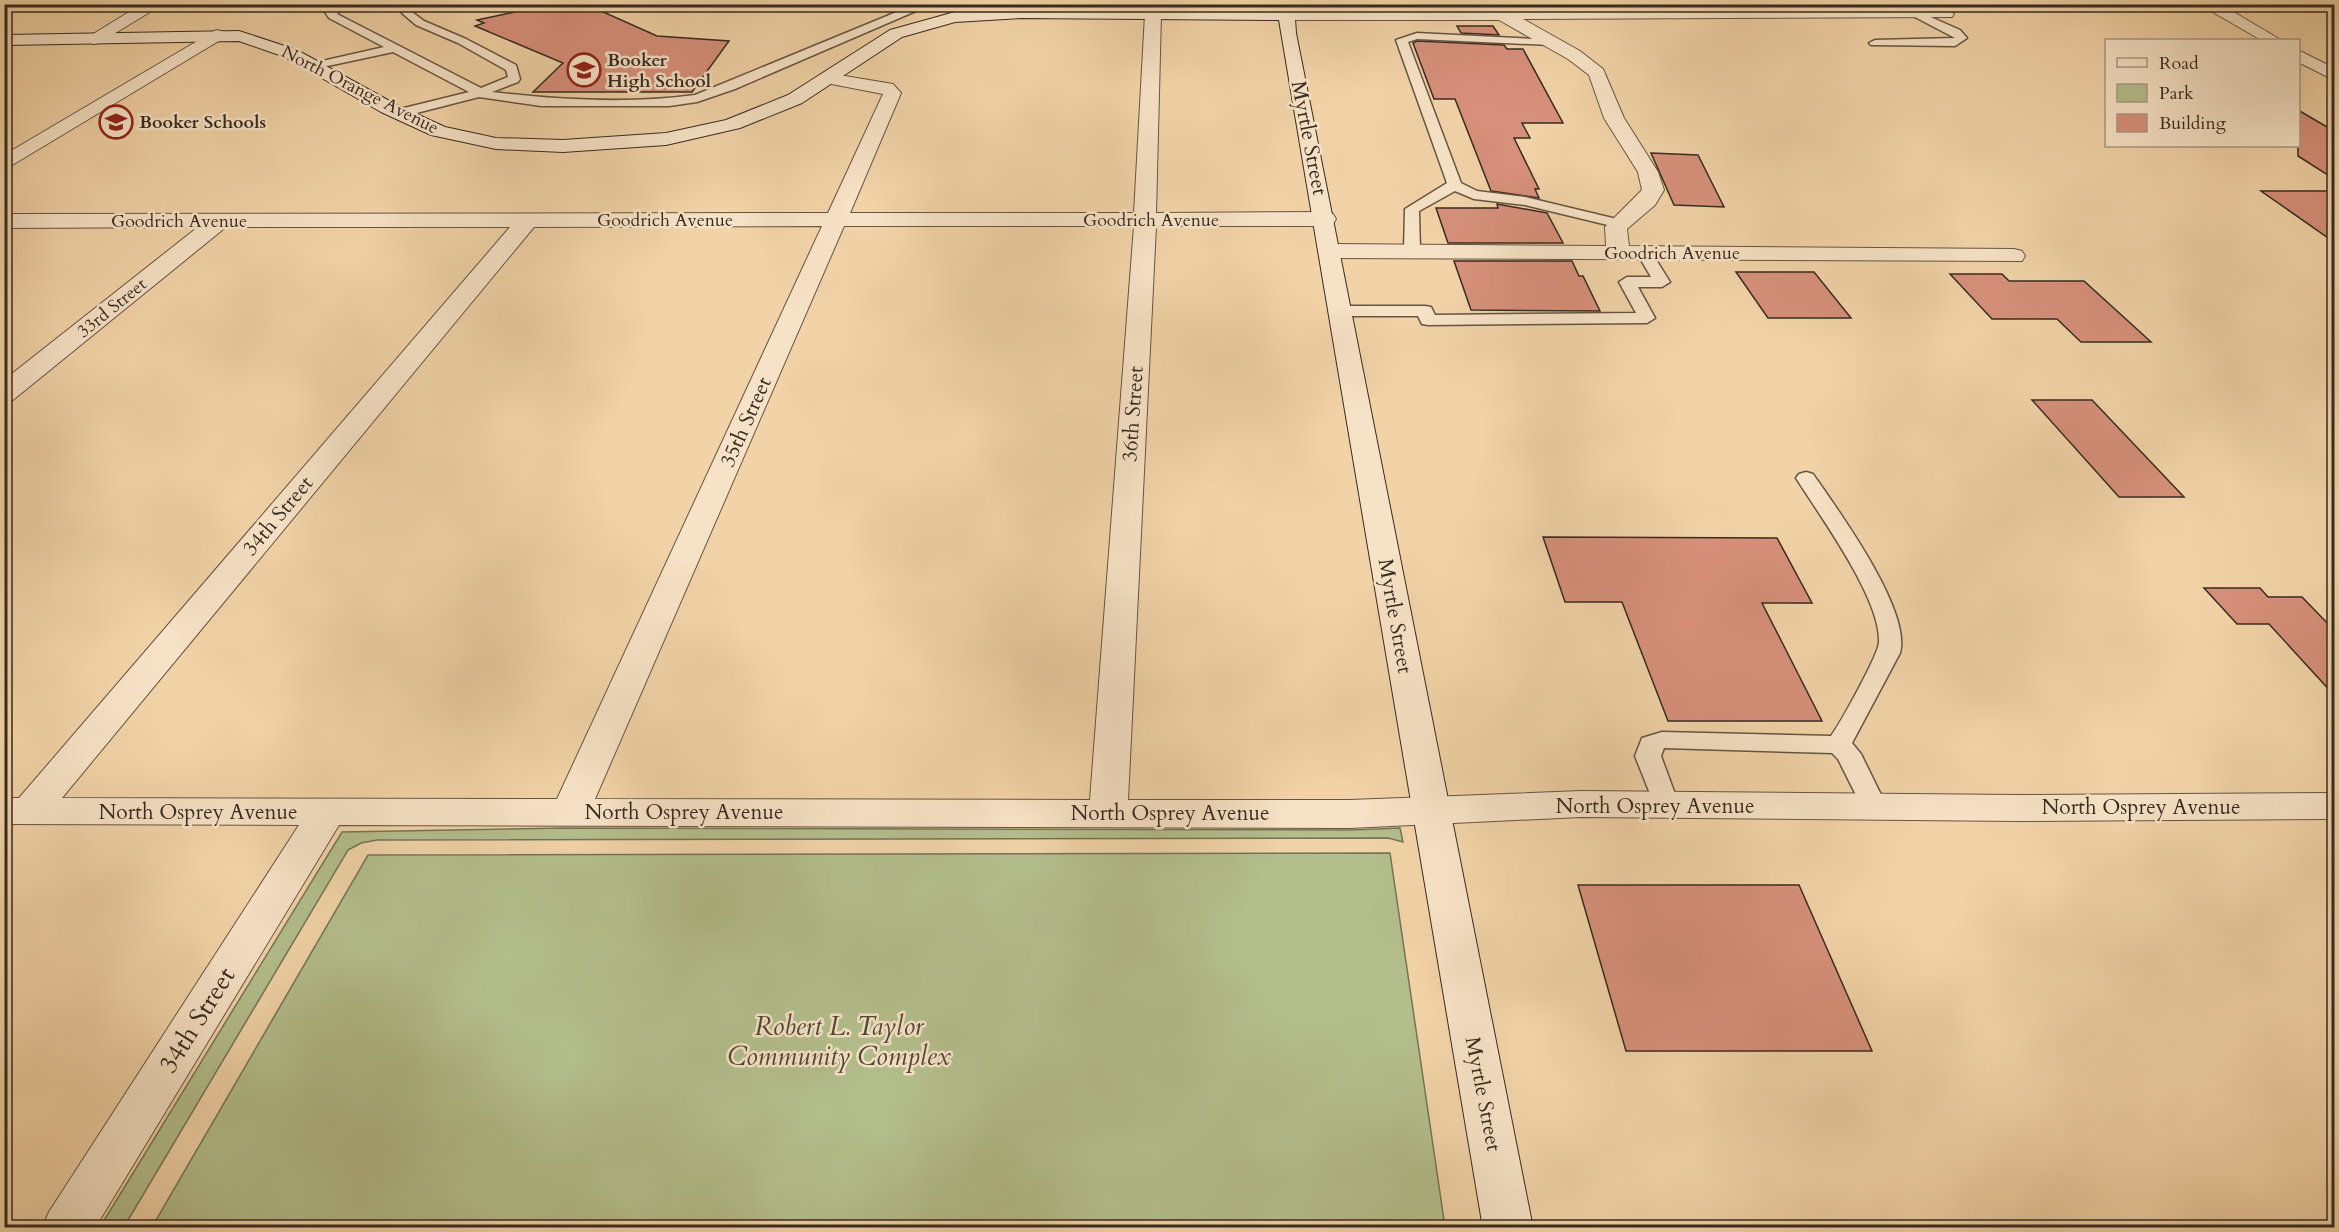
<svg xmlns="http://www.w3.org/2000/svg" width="2339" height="1232" font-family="Cardo,serif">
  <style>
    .green { fill: #b3be8c; stroke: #757456; stroke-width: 1.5 }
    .building { fill: #d7907b; stroke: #372b21; stroke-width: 1.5 }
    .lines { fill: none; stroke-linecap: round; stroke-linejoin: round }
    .lane-casing { stroke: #665542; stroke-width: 3 }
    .street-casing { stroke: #665542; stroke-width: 2 }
    .secondary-casing { stroke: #372b21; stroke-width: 2 }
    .lane { fill: #f6e2c6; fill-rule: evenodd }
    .street { fill: #f6e2c6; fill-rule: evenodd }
    .secondary { fill: #f6e2c6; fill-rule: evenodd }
    .labels { text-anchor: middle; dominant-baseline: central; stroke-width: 5; stroke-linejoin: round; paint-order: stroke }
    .far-poi-label { font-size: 18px; font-weight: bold; fill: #372b21; stroke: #f6e2c6; text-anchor: start }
    .far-street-label { font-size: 18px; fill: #372b21; stroke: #f6e2c6 }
    .street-label { font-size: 21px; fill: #372b21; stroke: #f6e2c6 }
    .near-street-label { font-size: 26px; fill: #372b21; stroke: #f6e2c6 }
    .near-park-label { font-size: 26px; font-style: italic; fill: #504836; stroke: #f6e2c6 }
  </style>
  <rect width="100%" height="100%" fill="#f1d3a7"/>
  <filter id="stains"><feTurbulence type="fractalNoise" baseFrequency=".00333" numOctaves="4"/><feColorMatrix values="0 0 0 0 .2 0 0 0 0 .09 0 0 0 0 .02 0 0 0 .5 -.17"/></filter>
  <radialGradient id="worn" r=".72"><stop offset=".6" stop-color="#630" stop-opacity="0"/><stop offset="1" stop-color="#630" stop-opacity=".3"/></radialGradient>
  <g class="green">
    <polygon points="563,828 1352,830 1400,828 1403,842 1388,838 377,840 361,843 348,850 124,1227 100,1227 342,832"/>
    <polygon points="1390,853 1445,1227 152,1227 368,855"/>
  </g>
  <g class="building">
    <polygon points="543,6 566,11 590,6 657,36 729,41 692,92 533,92 563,63 475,26 484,23 477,20"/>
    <polygon points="1457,26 1493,26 1499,35 1461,33"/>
    <polygon points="1417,41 1504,45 1507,49 1523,49 1563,123 1522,123 1530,138 1514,138 1539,189 1535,189 1539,198 1491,191 1455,99 1434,99 1413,43"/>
    <polygon points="2298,110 2334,131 2334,179 2298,156"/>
    <polygon points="1651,153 1698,155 1724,207 1674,205"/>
    <polygon points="2261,191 2334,191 2334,242"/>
    <polygon points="1497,204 1547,213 1563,243 1448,243 1436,208 1498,208"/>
    <polygon points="1454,261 1572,261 1579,276 1583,276 1600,311 1471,310"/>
    <polygon points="1736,272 1814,272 1851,318 1768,318"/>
    <polygon points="1950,274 2002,274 2009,281 2084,281 2151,342 2081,342 2057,319 1992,319"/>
    <polygon points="2032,400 2092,400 2184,497 2119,497"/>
    <polygon points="1543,537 1777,538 1812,603 1762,603 1822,721 1668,721 1622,602 1565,602"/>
    <polygon points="2204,588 2260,588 2268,597 2302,597 2334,630 2334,695 2269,624 2237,624"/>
    <polygon points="1578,885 1799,885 1872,1051 1626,1051"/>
  </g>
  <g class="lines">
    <g class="lane-casing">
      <g id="lane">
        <path d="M333,4H345L337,14L481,88L508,77L506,70L458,43L416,25L402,13L401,4H411L412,12L424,21L466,39L516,65L520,79L518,82L492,92C558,100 629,104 695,95L916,4H932L735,89L697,102L669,106H541L479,97L401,117L396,116V110L469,92L393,52L309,70V64L384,47L329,18L325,12Z"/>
        <polygon points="1774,4 1784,4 1781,16 1772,14"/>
        <polygon points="1917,11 1960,30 1967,38 1955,46 1871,45 1869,43 1875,40 1955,38 1913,16 1913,12"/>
        <polygon points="1417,33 1555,40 1555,44 1551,45 1417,39 1408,42 1461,183 1477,191 1525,197 1625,221 1627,224 1625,227 1620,228 1525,205 1474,199 1455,191 1419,211 1420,251 1412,256 1407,254 1404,251 1405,209 1447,183 1396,40"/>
        <polygon points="1645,248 1650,250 1670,282 1662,287 1638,287 1655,318 1647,323 1428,325 1422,324 1418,316 1340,316 1332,311 1340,306 1425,306 1431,307 1435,315 1636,313 1619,282 1627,277 1651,277 1637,253"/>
        <path d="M1806,472L1813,474C1838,510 1912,611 1900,653L1852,743L1861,754L1887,807L1883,813L1874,816L1865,813L1838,759L1832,753L1664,748L1661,756L1679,805L1675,811L1666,814L1657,811L1635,756L1642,738L1662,732L1831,736C1840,724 1879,654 1879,642C1881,599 1820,516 1796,478L1799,474Z"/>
      </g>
    </g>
    <g class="street-casing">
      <g id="street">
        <polygon points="142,4 163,4 99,43 93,44 85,39"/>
        <polygon points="2199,4 2220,4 2281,40 2261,40"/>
        <path d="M1153,9L1161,14L1156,213L1325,212L1333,214L1336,219L1333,224L1325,226H1156L1128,800H1350L1581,791L2016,795L2334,793V819L2016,821L1581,817L1350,828L339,825L95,1228H42L49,1212L299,825L4,824V798H19L510,227H226L13,400L4,402V380L198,227L4,228V214L828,213L883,94L821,82L818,78L821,74L827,73L893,84L901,93L850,213H1134L1145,14ZM822,226L557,799L62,798L534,227ZM844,226H1134L1090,800L595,799Z"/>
        <polygon points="1946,9 1954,14 1952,17 1523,19 1580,51 1603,69 1624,118 1658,172 1664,190 1655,205 1627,229 1629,246 2014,249 2022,251 2025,256 2022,261 1329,258 1321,256 1318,251 1321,246 1329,244 1606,246 1605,227 1642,190 1638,172 1604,118 1589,75 1568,59 1499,20 1287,20 1281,18 1279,15 1281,12"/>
        <polygon points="216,30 222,31 224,35 222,39 4,170 4,155"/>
        <polygon points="2298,50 2334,68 2334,80 2298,62"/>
      </g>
    </g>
    <g class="secondary-casing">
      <polygon id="secondary" points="1278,4 1294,4 1296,33 1533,1228 1483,1228 1279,20 1021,18 955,22 902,37 802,103 740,128 666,145 563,152 496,149 431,135 381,112 285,57 239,41 4,45 4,35 239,31 297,50 395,104 445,127 496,138 563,140 666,133 726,120 788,95 890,30 955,12 1021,8 1278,10"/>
    </g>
    <use href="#lane" class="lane"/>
    <use href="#street" class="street"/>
    <use href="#secondary" class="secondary"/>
  </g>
  <defs>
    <g id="school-ring" transform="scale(1.725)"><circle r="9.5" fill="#f6e2c6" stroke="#8f2418" stroke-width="1.5"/><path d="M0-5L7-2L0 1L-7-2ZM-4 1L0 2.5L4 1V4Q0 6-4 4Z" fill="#8f2418"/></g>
  </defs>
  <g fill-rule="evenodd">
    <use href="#school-ring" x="584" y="70"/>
    <use href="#school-ring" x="116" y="122"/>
  </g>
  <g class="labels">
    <g class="far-poi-label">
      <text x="607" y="60">Booker<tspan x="607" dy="21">High School</tspan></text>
      <text x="139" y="122">Booker Schools</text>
    </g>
    <g class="far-street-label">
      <text transform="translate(360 90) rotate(27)">North Orange Avenue</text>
      <text x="665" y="220">Goodrich Avenue</text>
      <text x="1151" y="220">Goodrich Avenue</text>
      <text x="179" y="221">Goodrich Avenue</text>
      <text x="1672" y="253">Goodrich Avenue</text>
      <text transform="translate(112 308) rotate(-39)">33rd Street</text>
    </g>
    <g class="street-label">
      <text transform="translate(1309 138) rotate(79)">Myrtle Street</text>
      <text transform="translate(1133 414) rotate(-86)">36th Street</text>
      <text transform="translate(746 422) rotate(-66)">35th Street</text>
      <text transform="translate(278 516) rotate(-50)">34th Street</text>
      <text transform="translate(1395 616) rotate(80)">Myrtle Street</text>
      <text x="1655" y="806">North Osprey Avenue</text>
      <text x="2141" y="807">North Osprey Avenue</text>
      <text x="198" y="812">North Osprey Avenue</text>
      <text x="684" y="812">North Osprey Avenue</text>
      <text x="1170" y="813">North Osprey Avenue</text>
      <text transform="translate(1483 1094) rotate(79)">Myrtle Street</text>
    </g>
    <g class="near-street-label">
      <text transform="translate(197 1020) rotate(-58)">34th Street</text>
    </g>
    <g class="near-park-label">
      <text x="839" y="1026">Robert L. Taylor<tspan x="839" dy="30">Community Complex</tspan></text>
    </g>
  </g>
  <rect width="2339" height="1232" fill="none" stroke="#f1d3a7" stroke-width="24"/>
  <rect x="6" y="6" width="2327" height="1220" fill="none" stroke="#372b21" stroke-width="3"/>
  <rect x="12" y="12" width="2315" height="1208" fill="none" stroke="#372b21" stroke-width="1.5"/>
  <rect x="2105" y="39" width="195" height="108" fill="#f6e2c6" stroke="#aa9984" stroke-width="1.5"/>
  <rect x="2117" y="58" width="30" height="9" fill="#f6e2c6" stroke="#aa9984" stroke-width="1.5"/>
  <text x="2159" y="69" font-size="18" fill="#372b21">Road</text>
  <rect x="2117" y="84" width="30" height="18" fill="#b3be8c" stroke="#aa9984" stroke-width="1.5"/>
  <text x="2159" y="99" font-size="18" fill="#372b21">Park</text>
  <rect x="2117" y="114" width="30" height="18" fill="#d7907b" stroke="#aa9984" stroke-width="1.5"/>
  <text x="2159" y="129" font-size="18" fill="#372b21">Building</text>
  <rect width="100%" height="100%" filter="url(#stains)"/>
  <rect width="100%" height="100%" fill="url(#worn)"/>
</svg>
